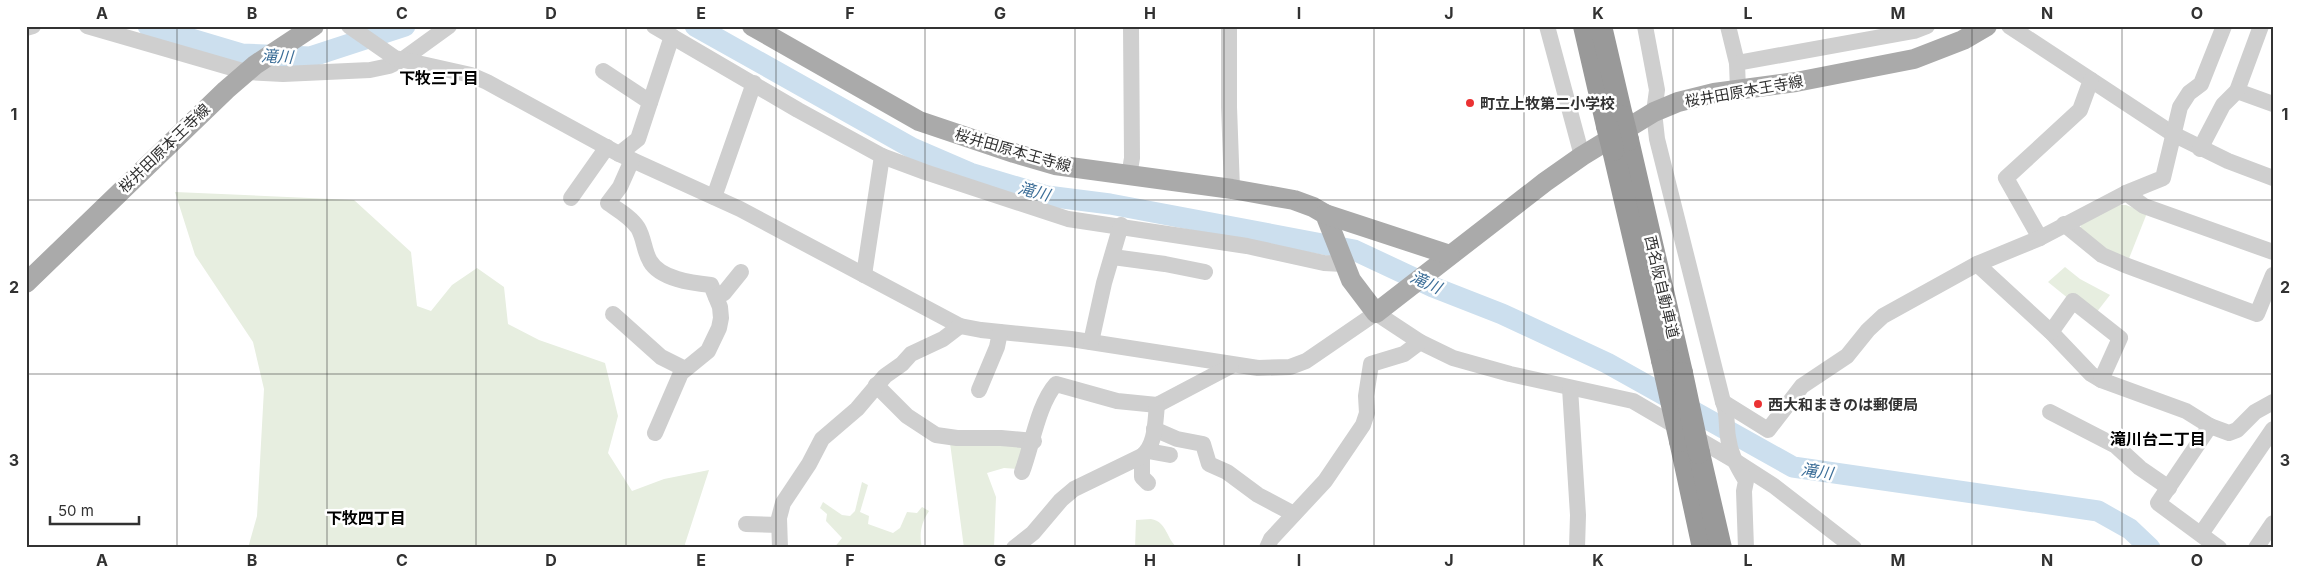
<svg xmlns="http://www.w3.org/2000/svg" width="2299" height="574" font-family="Inter,'Noto Sans JP',sans-serif">
  <style>
    .green { fill: #e7eee0 }
    .lines { fill: none; stroke-linecap: round; stroke-linejoin: round }
    .river { stroke: #ccdfee; stroke-width: 21 }
    .minor { stroke: #cfcfcf; stroke-width: 16 }
    .major { stroke: #aaa; stroke-width: 20 }
    .highway { stroke: #999; stroke-width: 22 }
    .highway-bridge { stroke: #999; stroke-width: 22 }
    .grid { fill: none; stroke: #323232; stroke-width: 1; stroke-opacity: 0.55 }
    .poi-dot { fill: #eb3233; stroke: #fff; stroke-width: 2 }
    .labels { text-anchor: middle; dominant-baseline: central; stroke-width: 5; stroke-linejoin: round; paint-order: stroke }
    .street-label { font-size: 15px; fill: #323232; stroke: #fff }
    .poi-label { font-size: 15px; font-weight: bold; fill: #323232; stroke: #fff; text-anchor: start }
    .water-label { font-size: 16px; font-style: italic; fill: #3c6e98; stroke: #fff }
    .neighbourhood-label { font-size: 16px; font-weight: bold; fill: #000; stroke: #fff }
    .neatline { fill: none; stroke: #323232; stroke-width: 2 }
    .grid-label { font-size: 16px; text-anchor: middle; font-weight: bold; fill: #323232 }
  </style>
  <rect width="100%" height="100%" fill="#fff"/>
  <g class="green">
    <polygon points="175,192 354,200 411,252 417,306 431,311 452,285 477,268 504,287 508,324 539,340 605,363 618,416 608,453 632,491 664,479 709,470 685,544 686,548 248,548 257,516 264,389 253,342 195,255"/>
    <polygon points="2117,205 2126,205 2147,213 2128,261 2105,250 2080,231 2081,224"/>
    <polygon points="2065,267 2080,279 2110,295 2096,313 2069,299 2048,282"/>
    <polygon points="950,443 1029,443 1018,469 1004,468 987,473 996,497 994,548 964,548"/>
    <path d="M862,482L868,485L860,512L869,516L868,524L893,533L900,528L907,512L917,513L922,507L929,511C921,523 919,534 922,548H834L842,538L826,521L827,514L820,508L823,502L842,515L850,516L855,511Z"/>
    <path d="M1151,519C1168,522 1166,540 1178,548H1135L1136,520Z"/>
  </g>
  <g class="lines">
    <g class="river">
      <polyline points="148,26 242,54 310,57 405,26"/>
      <polyline points="695,26 912,148 970,173 1047,196 1110,204 1354,250 1433,287 1502,314 1607,363 1793,467 2098,511 2130,529 2150,548"/>
    </g>
    <g class="minor">
      <polyline points="87,26 246,72 283,74 370,70 389,66 402,60 449,26"/>
      <polyline points="349,26 395,58 471,75 487,82 619,154 740,209 960,326 981,330 1071,339 1258,368 1290,367 1306,361 1376,313 1420,342 1453,358 1510,374 1633,401 1732,459 1774,486 1854,548"/>
      <polyline points="654,26 798,110 882,156 925,172 1068,219 1247,246 1324,263 1343,264"/>
      <polyline points="1229,26 1229,107 1232,189"/>
      <polyline points="1547,26 1582,156"/>
      <path d="M1645,26L1657,90L1654,112L1657,139L1723,402C1728,413 1726,425 1728,437C1730,454 1737,466 1746,481L1744,491L1746,548"/>
      <polyline points="1728,26 1737,63 1738,90"/>
      <polyline points="2009,26 2173,134 2228,161 2273,178"/>
      <polyline points="26,28 33,26"/>
      <polyline points="1737,63 1914,31 1927,26"/>
      <polyline points="603,71 650,102"/>
      <polyline points="2237,91 2273,104"/>
      <polyline points="2200,149 2223,105 2237,91 2261,26"/>
      <polyline points="619,154 638,139 672,36"/>
      <path d="M632,160L620,187L608,203C618,210 631,217 638,228C644,238 644,251 650,261C660,279 692,283 711,285L720,307L721,318L719,328L708,351L681,373L655,433"/>
      <polyline points="1129,176 1132,158 1131,26"/>
      <polyline points="2126,193 2144,206 2273,252"/>
      <polyline points="714,197 754,83"/>
      <polyline points="571,198 607,147"/>
      <polyline points="2064,224 2102,255 2125,265 2257,314 2273,275"/>
      <polyline points="2040,238 2006,178 2080,110 2091,80"/>
      <polyline points="1113,257 1165,264 1205,272"/>
      <polyline points="1977,264 2051,332 2091,374 2101,380 2186,411 2210,426 2229,433 2237,430 2255,412 2273,402"/>
      <polyline points="864,275 882,156"/>
      <polyline points="716,297 724,293 741,272"/>
      <polyline points="613,314 661,357 685,369"/>
      <polyline points="2051,332 2073,301 2120,338 2101,380"/>
      <polyline points="1091,342 1104,283 1121,225"/>
      <polyline points="876,385 907,416 936,435 957,438 1001,438 1034,441"/>
      <polyline points="1570,388 1578,515 1577,548"/>
      <polyline points="979,390 997,347 1000,332"/>
      <polyline points="1723,402 1768,430 1802,386 1847,356 1868,330 1883,316 1977,264 2040,238 2126,193 2163,178 2180,107 2189,93 2201,84 2224,26"/>
      <polyline points="2050,412 2116,446 2140,468 2169,488"/>
      <polyline points="2210,426 2158,503 2219,548"/>
      <polyline points="1154,429 1177,439 1203,444 1209,464 1227,472 1258,495 1294,514"/>
      <polyline points="1148,451 1170,455"/>
      <polyline points="1142,456 1142,477 1148,483"/>
      <path d="M1022,472C1032,446 1038,404 1056,384L1117,401L1157,405L1231,366"/>
      <polyline points="746,524 779,525"/>
      <polyline points="2201,534 2273,429"/>
      <polyline points="780,548 779,518 783,503 809,464 822,439 857,409 885,376 902,364 911,354 943,339 960,326"/>
      <path d="M1014,548L1033,533L1061,500L1074,489L1142,456C1156,445 1155,422 1157,405"/>
      <polyline points="1267,548 1271,539 1325,481 1363,425 1367,413 1366,396 1371,364 1404,354 1420,342"/>
      <polyline points="2256,548 2273,523"/>
    </g>
    <g class="major">
      <polyline points="752,26 919,121 1014,153 1055,165 1232,189 1294,200 1313,207 1325,214 1351,280 1376,313 1545,182 1582,156 1654,112 1678,102 1714,93 1796,82 1914,59 1963,40 1987,26"/>
      <polyline points="1325,214 1450,255"/>
      <polyline points="26,283 226,90 255,65 314,26"/>
    </g>
    <g class="highway">
      <polyline points="1584,26 1607,126"/>
      <polyline points="1601,26 1622,116"/>
      <polyline points="1628,140 1682,373"/>
      <polyline points="1613,150 1662,360"/>
      <polyline points="1680,441 1703,548"/>
      <polyline points="1699,453 1721,548"/>
    </g>
    <g class="highway-bridge">
      <polyline points="1622,116 1628,140"/>
      <polyline points="1607,126 1613,150"/>
      <polyline points="1662,360 1680,441"/>
      <polyline points="1682,373 1699,453"/>
    </g>
  </g>
  <path class="grid" d="M177,26V548M327,26V548M476,26V548M626,26V548M776,26V548M925,26V548M1075,26V548M1224,26V548M1374,26V548M1524,26V548M1673,26V548M1823,26V548M1972,26V548M2122,26V548M26,200H2273M26,374H2273"/>
  <g class="poi-dot">
    <circle cx="1470" cy="103" r="5"/>
    <circle cx="1758" cy="404" r="5"/>
  </g>
  <g class="labels">
    <g class="street-label">
      <text transform="translate(1744 91) rotate(-10)">桜井田原本王寺線</text>
      <text transform="translate(164 148) rotate(-44)">桜井田原本王寺線</text>
      <text transform="translate(1013 150) rotate(16)">桜井田原本王寺線</text>
      <text transform="translate(1662 287) rotate(77)">西名阪自動車道</text>
    </g>
    <g class="poi-label">
      <text x="1480" y="103">町立上牧第二小学校</text>
      <text x="1768" y="404">西大和まきのは郵便局</text>
    </g>
    <g class="water-label">
      <text transform="translate(277 56) rotate(3)">滝川</text>
      <text transform="translate(1034 191) rotate(15)">滝川</text>
      <text transform="translate(1426 282) rotate(24)">滝川</text>
      <text transform="translate(1817 471) rotate(8)">滝川</text>
    </g>
    <g class="neighbourhood-label">
      <text x="439" y="78">下牧三丁目</text>
      <text x="2158" y="439">滝川台二丁目</text>
      <text x="366" y="518">下牧四丁目</text>
    </g>
  </g>
  <rect width="2299" height="574" fill="none" stroke="#ffffff" stroke-width="55"/>
  <path d="M50 516v8h89v-8" fill="none" stroke="#323232" stroke-width="2.5"/>
  <text x="58" y="516" font-size="15" fill="#323232" stroke="#ffffff" stroke-width="4" paint-order="stroke">50 m</text>
  <rect x="28" y="28" width="2244" height="518" class="neatline"/>
  <g class="grid-label">
    <text x="102" y="19">A</text>
    <text x="252" y="19">B</text>
    <text x="402" y="19">C</text>
    <text x="551" y="19">D</text>
    <text x="701" y="19">E</text>
    <text x="850" y="19">F</text>
    <text x="1000" y="19">G</text>
    <text x="1150" y="19">H</text>
    <text x="1299" y="19">I</text>
    <text x="1449" y="19">J</text>
    <text x="1598" y="19">K</text>
    <text x="1748" y="19">L</text>
    <text x="1898" y="19">M</text>
    <text x="2047" y="19">N</text>
    <text x="2197" y="19">O</text>
    <text x="14" y="120">1</text>
    <text x="2285" y="120">1</text>
    <text x="14" y="293">2</text>
    <text x="2285" y="293">2</text>
    <text x="14" y="466">3</text>
    <text x="2285" y="466">3</text>
    <text x="102" y="566">A</text>
    <text x="252" y="566">B</text>
    <text x="402" y="566">C</text>
    <text x="551" y="566">D</text>
    <text x="701" y="566">E</text>
    <text x="850" y="566">F</text>
    <text x="1000" y="566">G</text>
    <text x="1150" y="566">H</text>
    <text x="1299" y="566">I</text>
    <text x="1449" y="566">J</text>
    <text x="1598" y="566">K</text>
    <text x="1748" y="566">L</text>
    <text x="1898" y="566">M</text>
    <text x="2047" y="566">N</text>
    <text x="2197" y="566">O</text>
  </g>
</svg>
